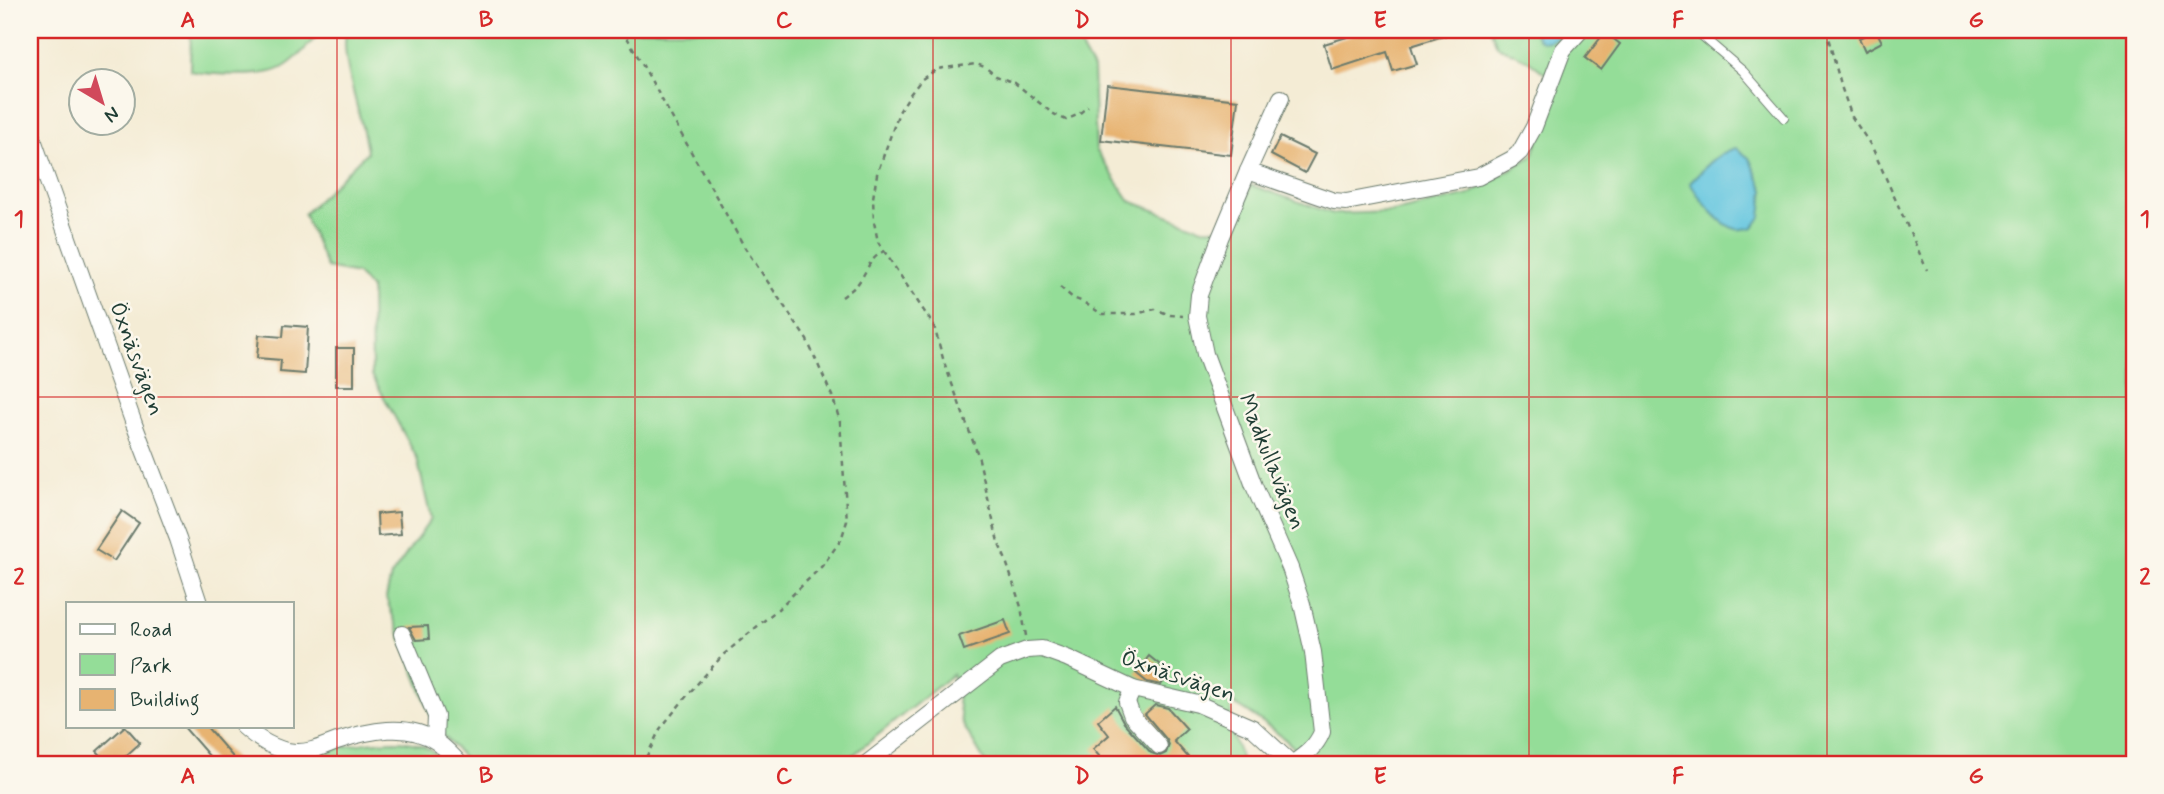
<svg xmlns="http://www.w3.org/2000/svg" width="2164" height="794" font-family="Mynerve,sans-serif">
  <style>
    .green { fill: #94dd98; stroke: #5a8d66; stroke-width: 2; fill-rule: evenodd }
    .water { fill: #61c5df; stroke: #40818a; stroke-width: 2 }
    .building { fill: #e7b371 }
    .lines { fill: none; stroke-linecap: round; stroke-linejoin: round }
    .service-casing { stroke: #6a7a6c; stroke-width: 10 }
    .minor-casing { stroke: #6a7a6c; stroke-width: 18 }
    .path { stroke: #6a7a6c; stroke-width: 2.5; stroke-dasharray: 5 5; stroke-linecap: butt }
    .service { stroke: #fff; stroke-width: 8 }
    .minor { stroke: #fff; stroke-width: 16 }
    .grid { fill: none; stroke: #d62828; stroke-width: 2; stroke-opacity: 0.55 }
    .labels { text-anchor: middle; dominant-baseline: central; stroke-width: 5; stroke-linejoin: round; paint-order: stroke }
    .street-label { font-size: 23px; fill: #1f3d34; stroke: #fbf7ec }
    .neatline { fill: none; stroke: #d62828; stroke-width: 2.5 }
    .grid-label { font-size: 23px; text-anchor: middle; font-weight: bold; fill: #d62828 }
  </style>
  <rect width="100%" height="100%" fill="#fbf7ec"/>
  <filter id="ink" filterUnits="userSpaceOnUse"><feTurbulence type="fractalNoise" baseFrequency=".0143" numOctaves="2"/><feDisplacementMap in="SourceGraphic" scale="14" xChannelSelector="R" yChannelSelector="G"/><feConvolveMatrix kernelMatrix="1 2 1 2 8 2 1 2 1" color-interpolation-filters="sRGB"/></filter>
  <filter id="wash" filterUnits="userSpaceOnUse"><feTurbulence type="fractalNoise" baseFrequency=".00686" numOctaves="4" result="noise"/><feDisplacementMap in="SourceGraphic" scale="28" xChannelSelector="R" yChannelSelector="G"/><feGaussianBlur stdDeviation="1.57" result="paint"/><feColorMatrix in="noise" values="0 0 0 0 0 0 0 0 0 0 0 0 0 0 0 0 0 1.4 0 .05"/><feComposite in="paint" operator="in"/></filter>
  <g filter="url(#wash)">
    <rect width="100%" height="100%" fill="#f4ecd5"/>
    <g class="green">
      <path d="M191,30H322C310,43 298,59 282,68C264,78 211,75 190,71Z"/>
      <path d="M347,30H1071L1093,69L1096,150L1130,201L1202,228L1233,229L1251,185L1334,214L1393,212L1469,195L1533,155L1558,84L1528,60L1497,46L1491,30H2134V764H1598L1589,760L1578,764H1309C1287,737 1261,720 1231,702V731L1243,764H986L962,723L953,674L842,764H469L435,726L386,598L391,576L431,519L417,458L372,375L371,289L357,274L327,268L304,214L367,152C364,122 338,55 347,30ZM1696,177L1764,190L1762,201L1691,183Z"/>
      <path d="M394,741C419,742 430,746 448,764H309C323,745 372,742 394,741Z"/>
    </g>
    <g class="water">
      <path d="M1533,30H1561C1557,39 1548,45 1538,39Z"/>
      <path d="M1736,148L1749,158L1764,190L1761,217L1754,227C1749,228 1741,230 1736,229C1719,225 1699,198 1690,183C1704,169 1716,153 1736,148Z"/>
    </g>
    <g id="blocks">
      <g class="building">
        <polygon points="1370,30 1453,30 1453,33 1411,46 1417,64 1393,71 1387,52 1332,70 1324,44"/>
        <polygon points="1876,30 1882,42 1865,51 1859,38"/>
        <polygon points="1605,32 1620,44 1601,70 1585,58"/>
        <polygon points="1107,85 1238,100 1231,155 1101,140"/>
        <polygon points="1280,137 1315,154 1305,173 1271,155"/>
        <polygon points="284,325 308,327 305,374 280,372 281,360 257,358 259,335 283,337"/>
        <rect x="336" y="348" width="18" height="38"/>
        <polygon points="122,511 139,523 114,561 96,550"/>
        <polygon points="399,512 401,534 378,536 377,514"/>
        <polygon points="1005,620 1010,634 964,650 959,636"/>
        <polygon points="428,626 429,639 416,640 409,627"/>
        <polygon points="1149,656 1170,673 1161,685 1147,682 1136,673"/>
        <polygon points="1155,705 1168,708 1187,729 1174,741 1194,764 1106,764 1093,749 1109,735 1098,721 1115,706 1124,723 1151,753 1160,756 1166,753 1169,745 1167,740 1145,714"/>
        <polygon points="125,726 140,743 117,764 109,764 97,751"/>
        <polygon points="183,726 206,726 239,764 216,764"/>
      </g>
    </g>
  </g>
  <g filter="url(#ink)">
    <use href="#blocks" fill-opacity="0" stroke="#6a7a6c" stroke-width="2"/>
    <g class="lines">
      <g class="service-casing">
        <polyline id="service" points="1695,30 1743,71 1784,118"/>
      </g>
      <g class="minor-casing">
        <g id="minor">
          <path d="M1281,98L1248,171L1220,238L1199,295L1197,316L1205,354L1254,486L1290,568L1302,604L1313,652L1322,732C1316,747 1305,755 1292,764"/>
          <polyline points="30,131 134,424 178,539 199,603"/>
          <polyline points="1248,171 1334,201 1346,202 1478,177 1512,159 1520,152 1534,127 1563,50 1581,30"/>
          <polyline points="402,634 436,716 435,740"/>
          <polyline points="1133,689 1127,702 1132,716 1159,746"/>
          <path d="M243,726C256,738 276,751 295,752C310,753 323,746 337,741C367,731 408,721 437,742C445,748 453,756 460,764"/>
          <polyline points="866,764 1000,660 1027,650 1042,649 1067,658 1133,689 1198,704 1253,728 1292,764"/>
        </g>
      </g>
      <g class="path">
        <polyline points="620,30 628,39 745,248 807,340 833,398 840,422 847,521 841,540 822,566 778,609 723,655 690,692 660,729 643,764"/>
        <polyline points="1826,30 1842,89 1852,117 1872,147 1927,270"/>
        <polyline points="1060,287 1073,298 1083,302 1102,314 1136,314 1155,309 1170,315 1183,316"/>
        <path d="M842,297C848,292 855,288 859,282C869,268 868,260 884,251"/>
        <polyline points="1026,636 1021,607 1005,558 998,542 978,455 944,362 934,326 878,242 874,222 873,198 877,174 899,112 911,93 922,79 937,69 976,64 985,67 996,76 1015,83 1052,113 1066,120 1079,114 1088,106"/>
      </g>
      <use href="#service" class="service"/>
      <use href="#minor" class="minor"/>
    </g>
  </g>
  <path class="grid" d="M337,30V764M635,30V764M933,30V764M1231,30V764M1529,30V764M1827,30V764M30,397H2134"/>
  <g class="labels">
    <g class="street-label">
      <text transform="translate(136 359) rotate(70)">Öxnäsvägen</text>
      <text transform="translate(1271 462) rotate(68)">Madkullavägen</text>
      <text transform="translate(1178 677) rotate(19)">Öxnäsvägen</text>
    </g>
  </g>
  <rect width="2164" height="794" fill="none" stroke="#fbf7ec" stroke-width="77"/>
  <rect x="66" y="602" width="228" height="126" fill="#fbf7ec" stroke="#a3ada2" stroke-width="2"/>
  <rect x="80" y="624" width="35" height="10" fill="#ffffff" stroke="#a3ada2" stroke-width="2"/>
  <text x="130" y="636" font-size="21" fill="#1f3d34">Road</text>
  <rect x="80" y="654" width="35" height="21" fill="#94dd98" stroke="#a3ada2" stroke-width="2"/>
  <text x="130" y="672" font-size="21" fill="#1f3d34">Park</text>
  <rect x="80" y="689" width="35" height="21" fill="#e7b371" stroke="#a3ada2" stroke-width="2"/>
  <text x="130" y="706" font-size="21" fill="#1f3d34">Building</text>
  <g transform="translate(102 102) rotate(142)"><circle r="33" fill="#fbf7ec" stroke="#a3ada2" stroke-width="2"/>
  <path d="M0-5L12 26L0 18L-12 26Z" fill="#d1495b"/>
  <text y="-10" font-size="19" font-weight="bold" text-anchor="middle" fill="#1f3d34">N</text>
  </g>
  <rect x="38" y="38" width="2088" height="718" class="neatline"/>
  <g class="grid-label">
    <text x="188" y="27">A</text>
    <text x="486" y="27">B</text>
    <text x="784" y="27">C</text>
    <text x="1082" y="27">D</text>
    <text x="1380" y="27">E</text>
    <text x="1678" y="27">F</text>
    <text x="1976" y="27">G</text>
    <text x="19" y="226">1</text>
    <text x="2145" y="226">1</text>
    <text x="19" y="584">2</text>
    <text x="2145" y="584">2</text>
    <text x="188" y="783">A</text>
    <text x="486" y="783">B</text>
    <text x="784" y="783">C</text>
    <text x="1082" y="783">D</text>
    <text x="1380" y="783">E</text>
    <text x="1678" y="783">F</text>
    <text x="1976" y="783">G</text>
  </g>
</svg>
